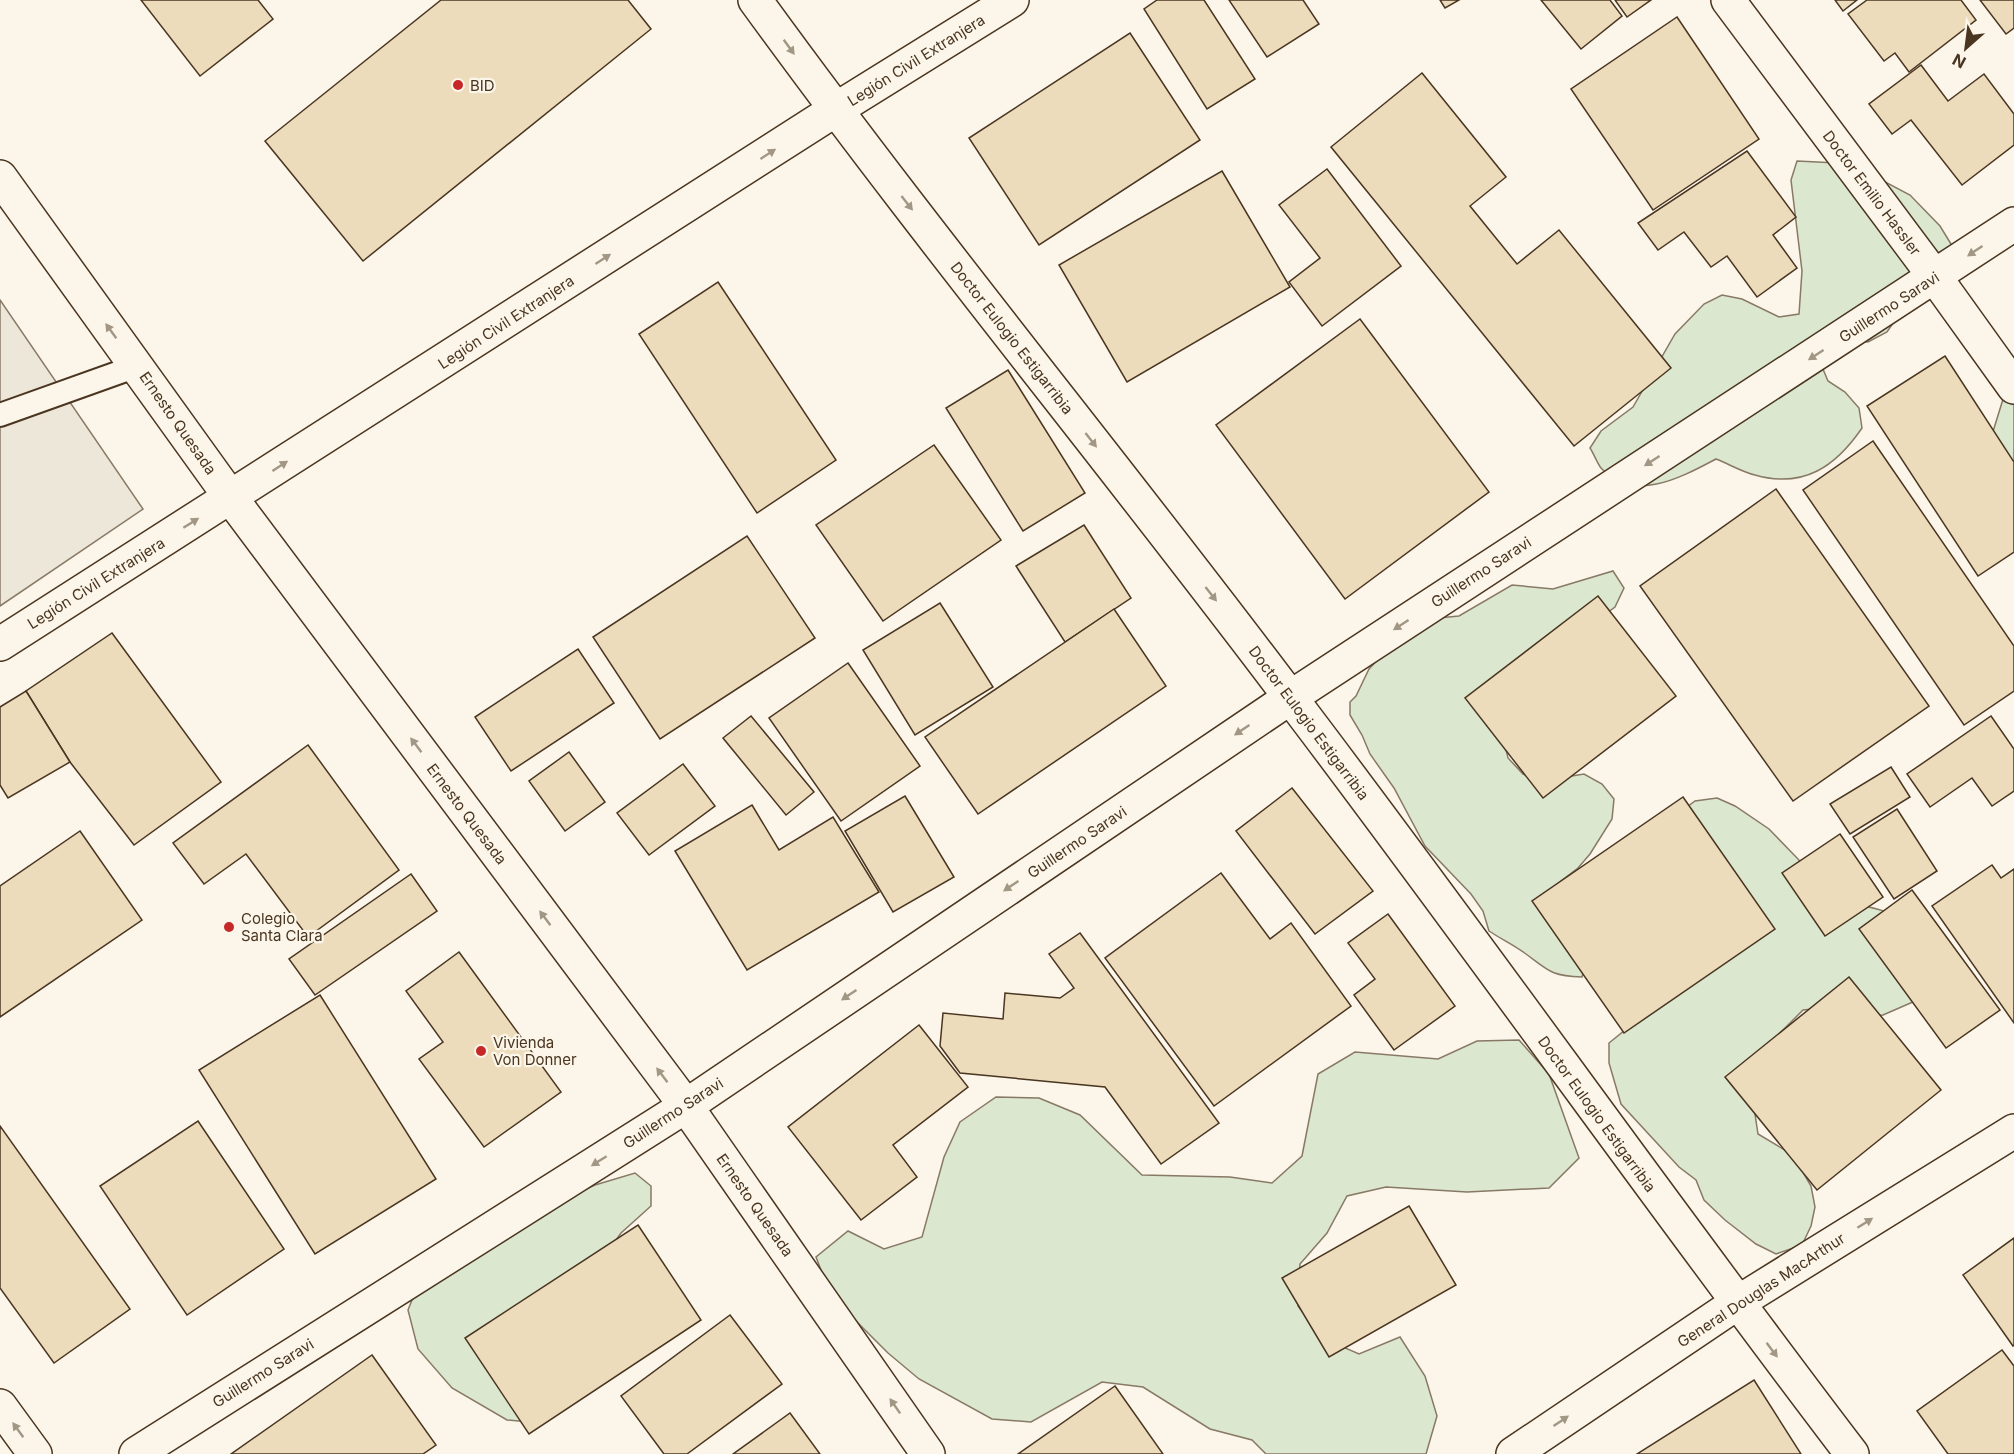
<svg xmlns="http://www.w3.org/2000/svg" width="2014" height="1454" font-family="Inter,sans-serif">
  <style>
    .green { fill: #dce7d0; stroke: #887966; stroke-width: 1.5 }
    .parking { fill: #ede7d9; stroke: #887966; stroke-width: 1.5 }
    .building { fill: #ecdcbc; stroke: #4a3520; stroke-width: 1.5 }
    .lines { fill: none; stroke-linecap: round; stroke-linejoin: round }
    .service-casing { stroke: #4a3520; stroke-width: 26 }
    .minor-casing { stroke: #4a3520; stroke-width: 36 }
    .tertiary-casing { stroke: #4a3520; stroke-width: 36 }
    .trunk-casing { stroke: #4a3520; stroke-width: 36 }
    .service { stroke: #fbf6e9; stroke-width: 22 }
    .minor { stroke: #fbf6e9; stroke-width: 33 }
    .tertiary { stroke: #fbf6e9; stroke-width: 33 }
    .trunk { stroke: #fbf6e9; stroke-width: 33 }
    .oneway { fill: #a29684 }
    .poi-dot { fill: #c62828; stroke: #fbf6e9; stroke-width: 2 }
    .labels { text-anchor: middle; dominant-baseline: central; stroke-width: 4.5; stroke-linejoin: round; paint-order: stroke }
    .street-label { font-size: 15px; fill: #4a3520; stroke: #fbf6e9 }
    .poi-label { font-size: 15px; fill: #4a3520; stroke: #fbf6e9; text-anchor: start }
  </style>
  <rect width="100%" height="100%" fill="#fbf6e9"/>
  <g class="green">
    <path d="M1797,161L1837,163L1857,167L1910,195L1940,226L1951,244L1947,264L1898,316L1887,332L1868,342L1847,340L1820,362L1828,381L1845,392L1859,408L1862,428C1836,466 1804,489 1755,475C1742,472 1729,464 1716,459C1682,477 1634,504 1601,468C1597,463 1594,454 1590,448L1601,431L1633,407L1675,334L1704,304L1722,295L1742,299L1779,317L1799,314L1802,271L1791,180Z"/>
    <polygon points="2014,385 2014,501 1991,438 2004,396"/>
    <path d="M1613,571L1624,588L1615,607L1566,643L1503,738L1508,758L1523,774L1542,781L1584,774L1602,784L1614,799L1612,819L1590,854L1578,868L1561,881L1587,957L1582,977C1551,976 1549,971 1526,954C1514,945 1501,939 1489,931L1483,911L1471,894L1425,846L1394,788L1370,754L1362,735L1350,715V702L1356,696L1369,669L1398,638L1438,618L1459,616L1512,585L1553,589Z"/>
    <path d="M1717,798L1735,806L1769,829L1799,860L1806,901C1839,903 1869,903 1899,917L1922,998L1883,1015L1840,1021L1823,1008L1803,1010L1776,1037L1770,1076L1755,1114L1758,1134L1793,1155L1811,1186L1815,1207L1811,1226L1802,1245L1776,1254L1756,1244L1725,1220L1704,1200L1696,1180L1679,1167L1621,1104L1609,1063V1043L1625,1030L1679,813L1695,801Z"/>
    <polygon points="1519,1040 1549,1074 1579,1158 1549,1188 1467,1192 1386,1187 1347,1196 1327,1233 1300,1264 1298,1306 1322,1338 1359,1354 1400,1337 1425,1376 1437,1416 1426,1454 1266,1454 1252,1440 1210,1429 1143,1387 1102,1382 1031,1422 992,1419 919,1379 888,1353 831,1296 816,1257 848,1231 884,1249 922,1237 944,1157 960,1122 996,1097 1039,1098 1080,1115 1142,1175 1230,1177 1272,1183 1302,1156 1318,1074 1355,1052 1438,1059 1477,1041"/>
    <polygon points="635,1173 651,1186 651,1206 621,1233 609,1250 529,1422 507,1420 452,1388 418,1349 408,1310 416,1290 537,1211 595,1185"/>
  </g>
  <polygon class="parking" points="0,300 143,509 0,606"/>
  <g class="building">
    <polygon points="141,0 258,0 273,19 200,76"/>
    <polygon points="441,0 628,0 651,29 363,261 265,141"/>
    <polygon points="1157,0 1204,0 1255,79 1207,109 1144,9"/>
    <polygon points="1229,0 1303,0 1319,24 1267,57"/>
    <polygon points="1440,0 1459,0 1445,8"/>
    <polygon points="1541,0 1610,0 1622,16 1581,49"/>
    <polygon points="1615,0 1651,0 1627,17"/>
    <polygon points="1835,0 1857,0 1843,11"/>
    <polygon points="1867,0 1961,0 1976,20 1909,72 1895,53 1884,61 1848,14"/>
    <polygon points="1980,0 2014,0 2014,28 2006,34"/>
    <polygon points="1677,17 1759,139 1653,210 1571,89"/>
    <polygon points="1130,33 1200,140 1039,245 969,138"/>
    <polygon points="1921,65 1948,101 1984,74 2014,114 2014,145 1962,185 1911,120 1892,134 1869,104"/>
    <polygon points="1422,73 1506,177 1470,206 1517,264 1559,230 1671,368 1574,446 1331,147"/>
    <polygon points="1747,151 1796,217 1773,235 1797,268 1757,297 1727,256 1711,267 1684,232 1658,250 1638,223"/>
    <polygon points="1327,169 1401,266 1322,326 1289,282 1320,258 1279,205"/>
    <polygon points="1222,171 1290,287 1127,382 1059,265"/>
    <polygon points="718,282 836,460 757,513 639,334"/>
    <polygon points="1360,319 1489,492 1345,599 1216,425"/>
    <polygon points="1945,356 2014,462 2014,552 1978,576 1867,406"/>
    <polygon points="1008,370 1085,493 1023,531 946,408"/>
    <polygon points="1873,441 2014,646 2014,691 1964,725 1803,490"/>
    <polygon points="934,445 1001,540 883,621 816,525"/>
    <polygon points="1776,489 1929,706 1793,801 1640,586"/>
    <polygon points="1084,525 1131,598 1065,642 1016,566"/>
    <polygon points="747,536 815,638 660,739 593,637"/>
    <polygon points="1598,596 1676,696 1543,798 1465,698"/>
    <polygon points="940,603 993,687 915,735 863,650"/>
    <polygon points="1114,609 1166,686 978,814 925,737"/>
    <polygon points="112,633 221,782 134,845 70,762 26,691"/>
    <polygon points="578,649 614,703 511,771 475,717"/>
    <polygon points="848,663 920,766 841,821 769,718"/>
    <polygon points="26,691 70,762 8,798 0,785 0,707"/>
    <polygon points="751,716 814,792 786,815 723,738"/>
    <polygon points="1991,716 2014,749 2014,791 1992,806 1972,778 1930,807 1907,774"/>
    <polygon points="308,745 399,870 308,937 246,854 204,884 173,843"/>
    <polygon points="569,752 605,802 565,831 529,781"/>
    <polygon points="683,764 715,806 649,855 617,813"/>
    <polygon points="1891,767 1910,797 1850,834 1830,804"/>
    <polygon points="1292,788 1373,891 1315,934 1236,831"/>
    <polygon points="905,796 954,877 893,912 845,831"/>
    <polygon points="1683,797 1775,929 1624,1033 1532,901"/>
    <polygon points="752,805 779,850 833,817 879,892 747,970 675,851"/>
    <polygon points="1897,809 1937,871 1894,899 1853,837"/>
    <polygon points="80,831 142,920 0,1017 0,886"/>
    <polygon points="1840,834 1883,897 1825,936 1782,873"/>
    <polygon points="1992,865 2001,878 2014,869 2014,1023 1932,906"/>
    <polygon points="1221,873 1270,939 1291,923 1351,1006 1214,1106 1105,958"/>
    <polygon points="411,874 437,911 315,995 289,959"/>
    <polygon points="1912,890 2000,1010 1946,1048 1859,929"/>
    <polygon points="1388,914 1455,1006 1394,1050 1354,995 1375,979 1348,943"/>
    <polygon points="1080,933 1219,1123 1161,1164 1105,1087 960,1073 940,1046 943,1013 1003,1019 1005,993 1060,998 1074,988 1049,954"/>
    <polygon points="459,952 561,1092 484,1147 419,1059 443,1042 406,991"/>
    <polygon points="1849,977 1941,1090 1817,1190 1725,1077"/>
    <polygon points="320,995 436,1179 315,1254 199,1070"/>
    <polygon points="919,1025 968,1087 893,1145 917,1177 861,1220 788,1127"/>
    <polygon points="198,1121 284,1249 187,1315 100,1186"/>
    <polygon points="0,1126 130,1309 54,1363 0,1288"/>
    <polygon points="1409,1206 1456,1285 1329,1357 1282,1278"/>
    <polygon points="638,1225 701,1320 529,1434 465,1338"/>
    <polygon points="2014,1238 2014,1345 2013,1346 1963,1275"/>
    <polygon points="730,1315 782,1384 687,1454 664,1454 621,1396"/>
    <polygon points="2002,1350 2014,1366 2014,1454 1948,1454 1917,1411"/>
    <polygon points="372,1355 436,1445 423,1454 231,1454"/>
    <polygon points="1754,1380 1801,1454 1637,1454"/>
    <polygon points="1115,1386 1163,1454 1018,1454"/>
    <polygon points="790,1413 820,1454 733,1454"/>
  </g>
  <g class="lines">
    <g class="service-casing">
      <polyline id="service" points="0,415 137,366"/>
    </g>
    <g class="minor-casing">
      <g id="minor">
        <polyline points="1728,0 1935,277 2014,387"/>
        <polyline points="1513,1454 1737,1303 2014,1131"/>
      </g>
    </g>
    <g class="tertiary-casing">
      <g id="tertiary">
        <path d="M755,0C927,237 1114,463 1290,697C1480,947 1661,1204 1852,1454"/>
        <polyline points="0,177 231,498 686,1106 928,1454"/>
        <polyline points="0,644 835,110 1012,0"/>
        <polyline points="136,1454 686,1106 1291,697 2014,224"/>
      </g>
    </g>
    <g class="trunk-casing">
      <polyline id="trunk" points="0,1406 35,1454"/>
    </g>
    <use href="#service" class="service"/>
    <use href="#minor" class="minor"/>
    <use href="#tertiary" class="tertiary"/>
    <use href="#trunk" class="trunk"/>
  </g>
  <defs><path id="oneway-solid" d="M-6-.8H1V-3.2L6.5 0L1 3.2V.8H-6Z" transform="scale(1.5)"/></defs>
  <g class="oneway">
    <use href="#oneway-solid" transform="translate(789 47) rotate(54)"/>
    <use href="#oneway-solid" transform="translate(768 154) rotate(-33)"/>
    <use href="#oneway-solid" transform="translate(907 203) rotate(52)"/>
    <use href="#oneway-solid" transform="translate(1975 251) rotate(146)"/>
    <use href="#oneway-solid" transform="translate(603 259) rotate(-33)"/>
    <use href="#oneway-solid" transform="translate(111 331) rotate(-126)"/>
    <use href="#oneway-solid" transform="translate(1816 355) rotate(147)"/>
    <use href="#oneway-solid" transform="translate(1091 440) rotate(52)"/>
    <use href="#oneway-solid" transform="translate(1652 461) rotate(147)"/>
    <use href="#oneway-solid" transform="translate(280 466) rotate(-33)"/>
    <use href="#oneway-solid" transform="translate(191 523) rotate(-32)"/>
    <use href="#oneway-solid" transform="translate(1211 594) rotate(52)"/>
    <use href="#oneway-solid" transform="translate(1401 625) rotate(147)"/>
    <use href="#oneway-solid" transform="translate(1242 730) rotate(146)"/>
    <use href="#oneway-solid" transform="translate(416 745) rotate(-127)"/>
    <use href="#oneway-solid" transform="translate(1011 886) rotate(146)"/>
    <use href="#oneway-solid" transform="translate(545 918) rotate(-127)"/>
    <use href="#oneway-solid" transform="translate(849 995) rotate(146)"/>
    <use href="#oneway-solid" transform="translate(662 1075) rotate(-127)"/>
    <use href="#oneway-solid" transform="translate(599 1161) rotate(148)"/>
    <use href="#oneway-solid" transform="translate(1865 1223) rotate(-32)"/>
    <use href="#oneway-solid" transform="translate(1772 1350) rotate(53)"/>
    <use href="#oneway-solid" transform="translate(895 1406) rotate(-125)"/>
    <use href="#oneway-solid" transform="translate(1561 1421) rotate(-34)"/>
    <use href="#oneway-solid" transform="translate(18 1430) rotate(-126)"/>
  </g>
  <g class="poi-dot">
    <circle cx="458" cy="85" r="6"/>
    <circle cx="229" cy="927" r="6"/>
    <circle cx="481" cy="1051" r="6"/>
  </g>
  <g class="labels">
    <g class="street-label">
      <text transform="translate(916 60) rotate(-32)">Legión Civil Extranjera</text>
      <text transform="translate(1872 193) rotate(53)">Doctor Emilio Hassler</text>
      <text transform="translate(1889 307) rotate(-33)">Guillermo Saravi</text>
      <text transform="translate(506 322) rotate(-33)">Legión Civil Extranjera</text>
      <text transform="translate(1012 338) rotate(52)">Doctor Eulogio Estigarribia</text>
      <text transform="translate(178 423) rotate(55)">Ernesto Quesada</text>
      <text transform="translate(1481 572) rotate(-33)">Guillermo Saravi</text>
      <text transform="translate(96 583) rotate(-32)">Legión Civil Extranjera</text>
      <text transform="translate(1309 723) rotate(53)">Doctor Eulogio Estigarribia</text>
      <text transform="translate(467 814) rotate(53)">Ernesto Quesada</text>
      <text transform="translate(1077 842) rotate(-34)">Guillermo Saravi</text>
      <text transform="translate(673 1113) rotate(-33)">Guillermo Saravi</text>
      <text transform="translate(1597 1114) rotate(54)">Doctor Eulogio Estigarribia</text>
      <text transform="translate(755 1205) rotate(55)">Ernesto Quesada</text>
      <text transform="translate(1761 1290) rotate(-33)">General Douglas MacArthur</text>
      <text transform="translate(263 1373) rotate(-32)">Guillermo Saravi</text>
    </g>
    <g class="poi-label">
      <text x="470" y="85">BID</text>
      <text x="241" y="918">Colegio<tspan x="241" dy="17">Santa Clara</tspan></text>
      <text x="493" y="1042">Vivienda<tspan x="493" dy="17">Von Donner</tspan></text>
    </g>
  </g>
  <g transform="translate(1966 48) rotate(208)" stroke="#fbf6e9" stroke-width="4.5" paint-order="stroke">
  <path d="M0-4.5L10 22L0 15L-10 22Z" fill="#4a3520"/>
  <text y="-9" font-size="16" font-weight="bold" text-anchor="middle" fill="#4a3520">N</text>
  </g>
</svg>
